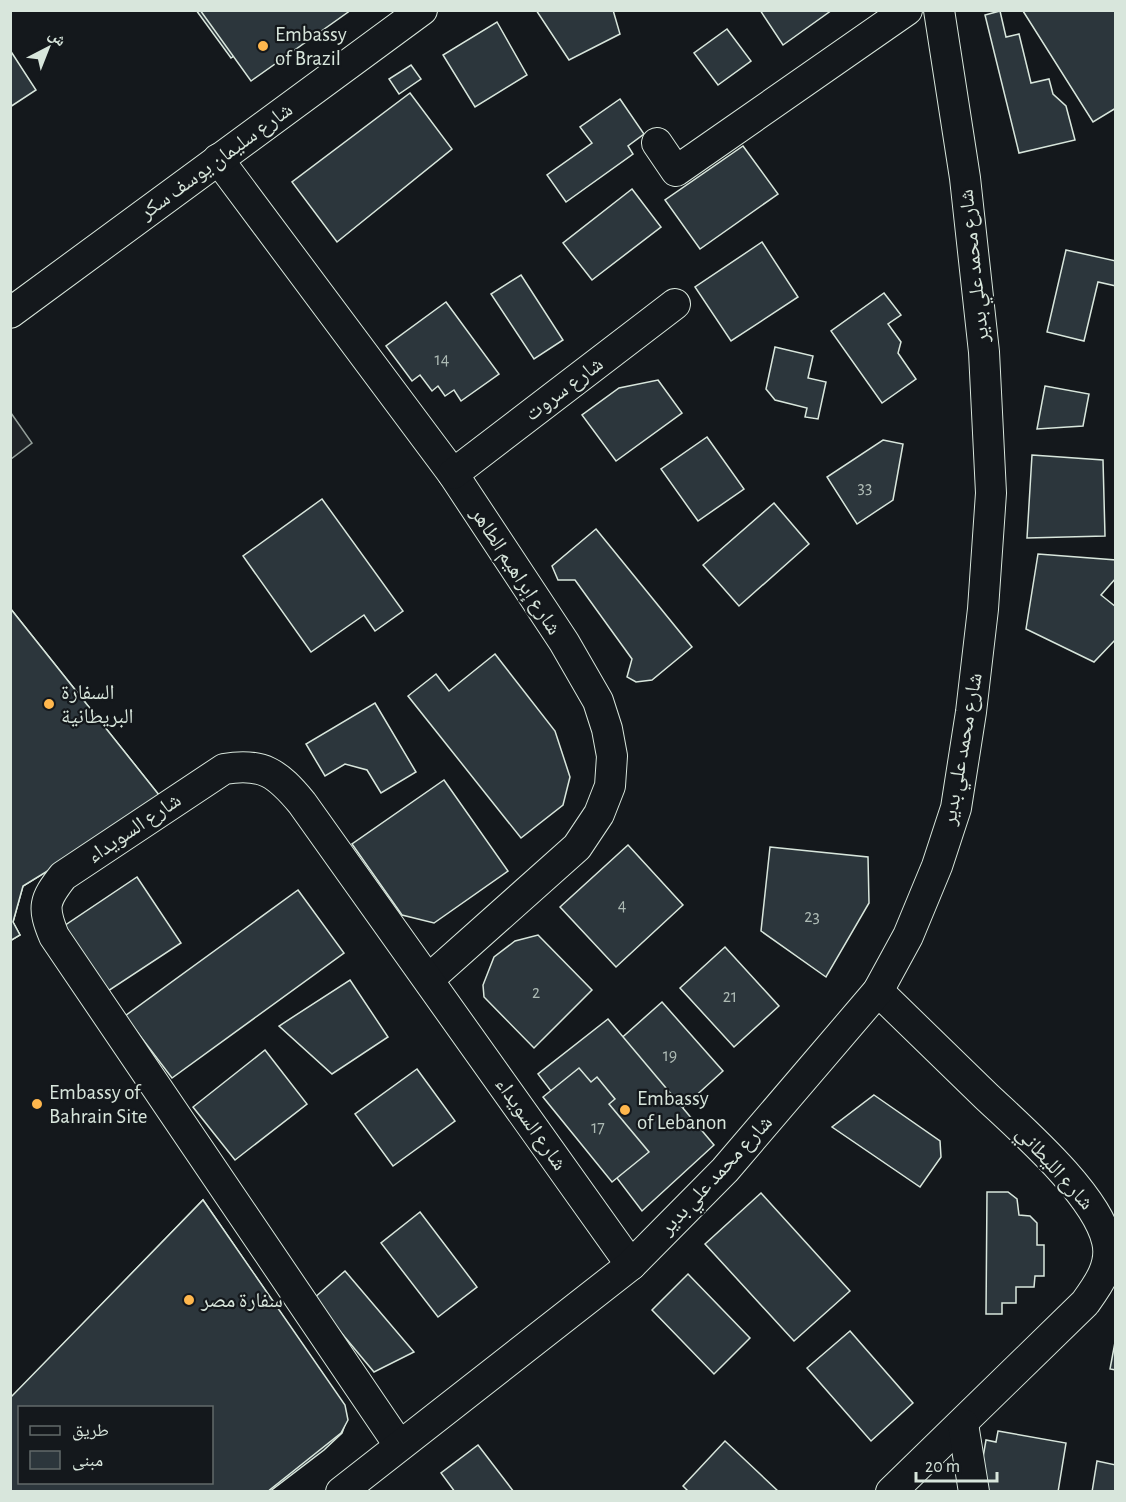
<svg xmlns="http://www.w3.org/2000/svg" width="1126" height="1502" font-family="'Alegreya Sans','Noto Naskh Arabic',sans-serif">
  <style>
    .green { fill: #202428; stroke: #939e99; stroke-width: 1.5 }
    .building { fill: #2c363c; stroke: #d8e6dc; stroke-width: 1.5; fill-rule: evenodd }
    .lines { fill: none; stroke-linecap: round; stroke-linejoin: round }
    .minor-casing { stroke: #d8e6dc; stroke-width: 32 }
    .minor { stroke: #14181c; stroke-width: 30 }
    .poi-dot { fill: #ffb74d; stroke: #14181c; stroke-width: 2 }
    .labels { text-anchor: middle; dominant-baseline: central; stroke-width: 4.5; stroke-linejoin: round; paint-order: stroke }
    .number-label { font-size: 18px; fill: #adbab4 }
    .poi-label { font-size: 21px; fill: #d8e6dc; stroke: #14181c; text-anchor: start }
    .street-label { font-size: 21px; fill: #d8e6dc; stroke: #14181c }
  </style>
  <rect width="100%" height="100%" fill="#14181c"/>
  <polygon class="green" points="11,413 32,443 11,459 10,459"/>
  <g class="building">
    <polygon points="196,10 299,10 231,58"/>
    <polygon points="200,10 351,10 251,81"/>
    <polygon points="536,10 613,10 620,34 569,60"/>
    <polygon points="760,10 832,10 783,45"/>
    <polygon points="1025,10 1116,10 1116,108 1093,122 1023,11"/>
    <polygon points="1000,11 1006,37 1019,34 1031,83 1049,79 1053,94 1066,106 1075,140 1019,153 985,15"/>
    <polygon points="497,22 527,75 475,107 443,55"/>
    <polygon points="727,29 751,61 718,85 694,53"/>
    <polygon points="10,50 36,90 10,107"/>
    <polygon points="411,65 421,79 399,94 389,79"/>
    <polygon points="410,93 452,149 337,242 292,182"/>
    <polygon points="620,99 644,134 628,146 633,154 566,202 547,175 592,143 580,127"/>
    <polygon points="743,146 778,194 700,249 665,200"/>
    <polygon points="632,189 661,227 592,280 563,243"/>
    <polygon points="762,242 798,297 731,341 695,287"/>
    <polygon points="1066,250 1116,261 1116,286 1098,282 1084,341 1047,332"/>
    <polygon points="521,275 563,340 534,359 491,294"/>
    <polygon points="884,293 901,315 888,324 901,342 898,353 916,379 882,403 831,331"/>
    <polygon points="446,302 499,374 461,401 454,390 445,396 438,386 432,391 420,375 412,381 386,346"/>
    <polygon points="775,347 813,356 808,378 826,382 818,419 805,417 807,408 775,400 766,389"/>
    <polygon points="658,380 682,413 616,461 582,415 619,388"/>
    <polygon points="1045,386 1089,394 1083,426 1037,429"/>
    <polygon points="707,437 744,489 698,521 661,469"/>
    <polygon points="883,440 903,444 893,500 857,524 827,477"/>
    <polygon points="1032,455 1103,460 1105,536 1027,538"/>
    <polygon points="322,499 403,611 375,631 364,615 311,652 243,556"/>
    <polygon points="774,503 809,544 739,606 703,565"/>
    <polygon points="596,529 692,647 652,680 636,682 627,677 632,659 575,580 558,580 552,566"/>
    <polygon points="1038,554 1116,560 1116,578 1101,595 1116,607 1116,639 1094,662 1026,629"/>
    <polygon points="10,608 163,800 23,886 13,922 20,935 10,941"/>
    <polygon points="10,608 163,800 23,886 13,922 20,935 10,941"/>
    <polygon points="495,654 555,731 570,777 563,805 521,838 408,696 436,674 449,691"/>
    <polygon points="375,703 416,772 381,793 367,770 345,764 325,776 306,744"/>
    <polygon points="444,780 508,871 434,923 402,915 352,844"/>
    <polygon points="628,845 683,905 616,967 560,907"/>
    <polygon points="770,847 868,857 869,903 826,977 761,931"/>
    <polygon points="137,877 181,943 102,995 58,930"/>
    <polygon points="298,890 344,953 172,1078 125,1016"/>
    <polygon points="538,935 592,990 534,1048 484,997 483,985 494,957 515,941"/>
    <polygon points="725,947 779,1006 734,1047 680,988"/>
    <polygon points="350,980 388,1037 332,1074 279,1026"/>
    <polygon points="662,1002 723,1071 679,1111 617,1042"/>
    <polygon points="608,1019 714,1145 642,1211 538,1074"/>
    <polygon points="265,1050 307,1104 235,1160 193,1107"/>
    <polygon points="579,1068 591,1082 597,1077 615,1099 609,1104 649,1152 612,1182 543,1097"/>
    <polygon points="417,1069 455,1121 393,1166 355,1114"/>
    <polygon points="874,1095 940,1141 941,1157 920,1187 832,1127"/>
    <polygon points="987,1192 1008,1192 1017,1199 1019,1215 1030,1216 1037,1223 1037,1245 1044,1245 1044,1276 1035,1276 1034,1287 1016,1287 1016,1303 1002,1303 1002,1314 986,1314"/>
    <polygon points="761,1193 850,1291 794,1341 705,1244"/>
    <path d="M203,1200L344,1405L346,1422L342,1433L324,1450L269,1492H10V1399ZM20,1408H212V1482H20Z"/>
    <path d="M203,1200L345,1405L348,1420L341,1433L267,1492H10V1398ZM20,1408H212V1482H20Z"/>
    <polygon points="420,1212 477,1287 438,1317 381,1243"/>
    <polygon points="345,1271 414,1352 374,1372 313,1299"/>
    <polygon points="688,1274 750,1338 714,1374 652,1310"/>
    <polygon points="850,1331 913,1403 871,1441 807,1368"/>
    <polygon points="1116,1337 1116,1370 1110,1369"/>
    <polygon points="998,1431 1066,1443 1058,1492 977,1492 986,1440 996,1442"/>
    <polygon points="725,1441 779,1492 689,1492 683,1486"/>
    <polygon points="478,1445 514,1492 455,1492 441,1473"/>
    <polygon points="1097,1461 1116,1465 1116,1492 1092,1492"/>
  </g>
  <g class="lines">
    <g class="minor-casing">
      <g id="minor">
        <polyline points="657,143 676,171 907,10"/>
        <polyline points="218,159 453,474 564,642 598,701 607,729 612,756 610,786 599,814 577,847 429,979"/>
        <polyline points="10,313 422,10"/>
        <polyline points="453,474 675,304"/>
        <path d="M878,991C914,1026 950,1061 986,1096C1022,1130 1096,1194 1107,1241C1113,1265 1098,1285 1085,1303L891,1492"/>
        <polyline points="963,1424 974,1492"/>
        <path d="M399,1445L54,936C42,907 44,900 63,876L224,769C263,762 278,774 302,803L631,1265"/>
        <polyline points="341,1492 631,1265 725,1170 878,991 908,936 937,866 956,808 971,712 983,609 991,493 984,352 965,178 939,10"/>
      </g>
    </g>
    <use href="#minor" class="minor"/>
  </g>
  <g class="poi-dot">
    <circle cx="263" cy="46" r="6"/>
    <circle cx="49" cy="704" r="6"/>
    <circle cx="37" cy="1104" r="6"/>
    <circle cx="625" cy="1110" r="6"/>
    <circle cx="189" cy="1300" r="6"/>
  </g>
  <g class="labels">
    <g class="number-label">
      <text x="442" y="360">14</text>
      <text x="865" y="488">33</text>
      <text x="622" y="906">4</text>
      <text x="812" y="917">23</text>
      <text x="536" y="993">2</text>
      <text x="730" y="997">21</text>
      <text x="670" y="1056">19</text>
      <text x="598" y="1128">17</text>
    </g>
    <g class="poi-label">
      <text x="275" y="34">Embassy<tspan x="275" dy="24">of Brazil</tspan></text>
      <text x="61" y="692">السفارة<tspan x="61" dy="24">البريطانية</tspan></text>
      <text x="49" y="1092">Embassy of<tspan x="49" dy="24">Bahrain Site</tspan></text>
      <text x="637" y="1098">Embassy<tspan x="637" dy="24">of Lebanon</tspan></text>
      <text x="201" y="1300">سفارة مصر</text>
    </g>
    <g class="street-label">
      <text transform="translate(216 161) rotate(-36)">شارع سليمان يوسف سكر</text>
      <text transform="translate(974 266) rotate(-96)">شارع محمد علي بدير</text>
      <text transform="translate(564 389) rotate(-37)">شارع سروت</text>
      <text transform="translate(516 571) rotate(57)">شارع إبراهيم الطاهر</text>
      <text transform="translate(962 749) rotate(-80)">شارع محمد علي بدير</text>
      <text transform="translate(134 828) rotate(-34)">شارع السويداء</text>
      <text transform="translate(531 1124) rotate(55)">شارع السويداء</text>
      <text transform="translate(1055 1168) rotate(48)">شارع الليطاني</text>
      <text transform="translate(716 1175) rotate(-47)">شارع محمد علي بدير</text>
    </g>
  </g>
  <rect width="1126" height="1502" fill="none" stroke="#d8e6dc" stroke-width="24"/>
  <rect x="18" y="1406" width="195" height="78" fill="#14181c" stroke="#626a69" stroke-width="1.5"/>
  <rect x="30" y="1426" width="30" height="9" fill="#14181c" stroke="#626a69" stroke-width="1.5"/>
  <text x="72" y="1436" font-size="18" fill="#d8e6dc">طريق</text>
  <rect x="30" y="1451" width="30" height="18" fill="#2c363c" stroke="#626a69" stroke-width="1.5"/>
  <text x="72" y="1466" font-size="18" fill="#d8e6dc">مبنى</text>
  <g transform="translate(48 48) rotate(42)" stroke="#14181c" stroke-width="4.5" paint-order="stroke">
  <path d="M0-4.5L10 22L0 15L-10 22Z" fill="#d8e6dc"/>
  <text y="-9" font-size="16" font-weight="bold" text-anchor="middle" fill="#d8e6dc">ش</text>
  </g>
  <path d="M916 1472v9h81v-9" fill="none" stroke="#d8e6dc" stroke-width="3"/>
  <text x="925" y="1472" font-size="18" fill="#d8e6dc" stroke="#14181c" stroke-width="4.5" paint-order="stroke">20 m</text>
</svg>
